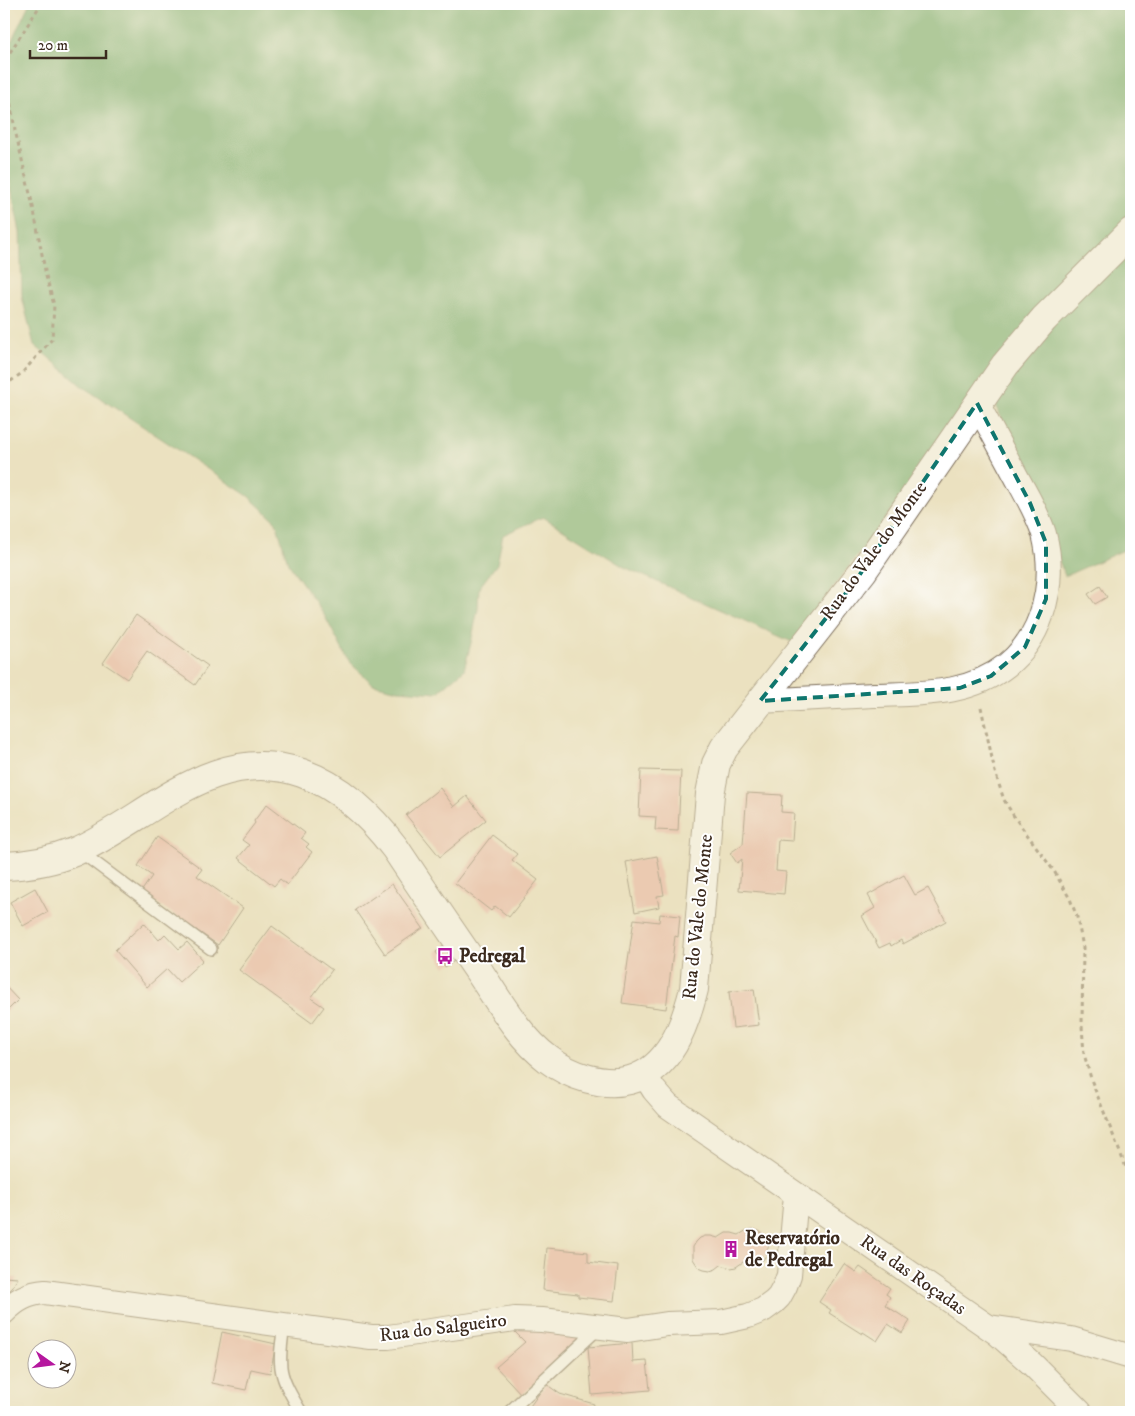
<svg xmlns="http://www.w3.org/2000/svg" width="1135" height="1416" font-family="'IM FELL DW Pica',serif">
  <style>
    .forest { fill: #68aa6e; stroke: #526a46 }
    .building { fill: #ebada1 }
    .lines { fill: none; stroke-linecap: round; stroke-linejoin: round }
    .lane-casing { stroke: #796a57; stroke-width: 14 }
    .street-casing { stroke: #796a57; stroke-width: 26 }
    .secondary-casing { stroke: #796a57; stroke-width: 30 }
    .path { stroke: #796a57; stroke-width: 3; stroke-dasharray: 4 4; stroke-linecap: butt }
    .lane { stroke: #fff; stroke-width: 11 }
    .street { stroke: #fff; stroke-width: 24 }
    .secondary { stroke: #fff; stroke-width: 28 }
    .marked { fill: none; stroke: #0f766e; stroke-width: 4; stroke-dasharray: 10 6; stroke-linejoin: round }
    .labels { text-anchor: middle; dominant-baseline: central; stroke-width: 4; stroke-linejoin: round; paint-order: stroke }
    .street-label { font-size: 19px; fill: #3b2a1e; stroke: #fff }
    .poi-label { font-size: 19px; font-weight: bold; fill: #3b2a1e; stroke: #fff; text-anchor: start }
  </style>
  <rect width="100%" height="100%" fill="#fff"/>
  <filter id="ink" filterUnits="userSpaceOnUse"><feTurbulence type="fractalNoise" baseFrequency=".02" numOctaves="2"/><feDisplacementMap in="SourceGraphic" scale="10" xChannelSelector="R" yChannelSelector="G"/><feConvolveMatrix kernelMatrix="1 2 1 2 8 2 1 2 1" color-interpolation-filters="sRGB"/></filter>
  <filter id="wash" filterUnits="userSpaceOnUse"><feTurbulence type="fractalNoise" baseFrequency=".0096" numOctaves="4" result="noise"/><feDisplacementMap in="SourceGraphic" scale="20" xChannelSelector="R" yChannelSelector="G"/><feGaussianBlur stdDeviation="1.12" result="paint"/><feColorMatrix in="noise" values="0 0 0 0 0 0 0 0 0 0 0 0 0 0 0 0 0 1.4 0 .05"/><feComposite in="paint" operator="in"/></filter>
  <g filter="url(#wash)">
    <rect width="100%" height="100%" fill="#ebe1c0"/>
    <polygon class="forest" points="29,4 1131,4 1131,547 1065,576 984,375 910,486 792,642 624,567 543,517 503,535 497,564 479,588 478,609 471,643 464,670 437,693 398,690 373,684 349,662 323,613 288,563 276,522 248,496 83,387 34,345 22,297 20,232 4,153 4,57"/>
    <g id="blocks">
      <g class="building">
        <polygon points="1100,586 1107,597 1095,604 1088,594"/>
        <polygon points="136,615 208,666 195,685 147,651 127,679 103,663"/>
        <polygon points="641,770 681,771 678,831 655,830 656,817 639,816"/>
        <polygon points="440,788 454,807 467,796 486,820 440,857 406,815"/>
        <polygon points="747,793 782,795 781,812 794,813 792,841 778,840 776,871 786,872 784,894 739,890 742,859 737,863 730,853 743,844"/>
        <polygon points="267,804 305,833 301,838 309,844 306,847 312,852 287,885 280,879 274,886 238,858 249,845 242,840 255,823 254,821"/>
        <polygon points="492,835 517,854 512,860 538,880 509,917 495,906 491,911 455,883"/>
        <polygon points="157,837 202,869 197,876 243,908 218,945 141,892 152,876 138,866"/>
        <polygon points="657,856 664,895 657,896 659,907 635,912 626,862"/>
        <polygon points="904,875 915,895 928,888 946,921 903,944 901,940 891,946 890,943 879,948 862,916 875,908 868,895"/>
        <polygon points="392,884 423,928 385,954 355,910"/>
        <polygon points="35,888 48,912 23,926 10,902"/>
        <polygon points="660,914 680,916 678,937 675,936 666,1009 622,1003 634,919 659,922"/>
        <polygon points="144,923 159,940 165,934 179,949 187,942 203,960 179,982 167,969 147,987 115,950"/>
        <polygon points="272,926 332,970 311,998 324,1007 312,1023 239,970"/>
        <polygon points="445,945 456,960 445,967 436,952"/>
        <polygon points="4,985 18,1000 4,1014"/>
        <polygon points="754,989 759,1025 733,1028 729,992"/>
        <polygon points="753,1229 759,1231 763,1234 769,1244 766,1255 763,1260 758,1263 752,1264 743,1262 736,1267 731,1268 721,1265 716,1269 710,1271 704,1270 699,1268 693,1259 693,1247 696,1242 700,1238 705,1236 711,1236 718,1238 726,1233 732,1233 739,1235 747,1230"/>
        <polygon points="547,1248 588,1252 588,1262 618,1266 614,1301 578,1297 578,1294 543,1290"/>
        <polygon points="844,1264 856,1272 860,1267 890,1288 886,1294 890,1297 885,1305 910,1321 902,1333 888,1324 877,1341 863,1332 862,1334 829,1313 831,1310 819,1302"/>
        <polygon points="4,1277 18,1278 4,1300"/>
        <polygon points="520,1326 588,1335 522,1395 496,1367 525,1342 514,1331"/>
        <polygon points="222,1332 276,1344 270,1373 251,1369 246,1390 212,1383"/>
        <polygon points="632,1343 633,1362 647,1361 650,1390 592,1395 588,1347"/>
        <polygon points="546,1384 560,1394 594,1404 592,1412 533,1412 528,1409"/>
      </g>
    </g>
  </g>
  <g filter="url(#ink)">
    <use href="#blocks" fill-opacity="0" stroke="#796a57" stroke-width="1"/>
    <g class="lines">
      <g class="lane-casing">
        <g id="lane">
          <polyline points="78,850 211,949"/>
          <path d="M284,1326C277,1369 279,1375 301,1412"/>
          <polyline points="509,1412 599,1328"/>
        </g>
      </g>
      <g class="street-casing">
        <g id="street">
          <path d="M760,701C798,699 836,697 874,695C921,693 968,696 1007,665C1023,652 1034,636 1041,616C1050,590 1051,561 1044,534C1038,514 1026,495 1016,476C1003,452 990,428 977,403"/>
          <polyline points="644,1074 654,1090 668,1106 997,1333 1032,1364 1080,1412"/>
          <path d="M4,1312C16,1300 28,1293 45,1292L371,1337H388L515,1319L542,1320L628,1330L667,1324L721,1322L748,1316L763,1310L774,1302L779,1297L785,1286L789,1275L796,1195"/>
          <polyline points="989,1327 1071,1339 1131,1357"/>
        </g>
      </g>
      <g class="secondary-casing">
        <path id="secondary" d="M4,866C28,865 52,861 74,852C148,820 213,742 302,773C341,787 370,815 395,848C423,890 451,931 480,973C500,1003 519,1037 548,1059C570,1076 603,1087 630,1080C670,1069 685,1025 694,989L710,794L716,764L724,748L863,571L1005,365L1044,319L1131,232"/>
      </g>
      <g class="path">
        <polyline points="4,386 22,373 52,339 54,305 46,276 34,211 15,130 7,83 7,57 41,4"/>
        <polyline points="981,707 995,772 1004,800 1015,818 1054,871 1070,899 1077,917 1083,947 1082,1026 1084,1054 1092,1082 1131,1180"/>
      </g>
      <use href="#lane" class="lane"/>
      <use href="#street" class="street"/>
      <use href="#secondary" class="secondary"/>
    </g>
  </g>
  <path d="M0 0H1135V1416H0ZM977,403L1030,503L1046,543V599L1025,647L991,676L960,688L760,701L854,583Z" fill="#ebe1c0" fill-opacity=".55" fill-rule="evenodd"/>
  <path class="marked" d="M977,403L1030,503L1046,543V599L1025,647L991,676L960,688L760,701L854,583Z"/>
  <defs>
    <g id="bus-bare" transform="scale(1.35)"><path d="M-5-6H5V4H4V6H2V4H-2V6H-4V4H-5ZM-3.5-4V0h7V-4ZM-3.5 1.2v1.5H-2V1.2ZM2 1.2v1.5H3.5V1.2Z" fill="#b5179e" stroke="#fff" stroke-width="2.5" paint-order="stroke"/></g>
    <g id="building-bare" transform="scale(1.35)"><path d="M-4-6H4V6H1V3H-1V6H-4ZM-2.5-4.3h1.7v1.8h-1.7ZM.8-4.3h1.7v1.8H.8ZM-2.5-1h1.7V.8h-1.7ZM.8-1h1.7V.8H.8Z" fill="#b5179e" stroke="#fff" stroke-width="2.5" paint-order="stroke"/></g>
  </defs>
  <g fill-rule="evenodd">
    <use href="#bus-bare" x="445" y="956"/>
    <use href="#building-bare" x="731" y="1249"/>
  </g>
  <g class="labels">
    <g class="street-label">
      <text transform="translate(874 551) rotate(-54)">Rua do Vale do Monte</text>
      <text transform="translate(698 917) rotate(-84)">Rua do Vale do Monte</text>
      <text transform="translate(913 1275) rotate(35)">Rua das Roçadas</text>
      <text transform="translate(443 1328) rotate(-7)">Rua do Salgueiro</text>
    </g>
    <g class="poi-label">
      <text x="459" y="956">Pedregal</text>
      <text x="745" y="1238">Reservatório<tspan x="745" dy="22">de Pedregal</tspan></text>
    </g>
  </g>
  <rect width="1135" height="1416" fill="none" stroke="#fff" stroke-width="20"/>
  <g transform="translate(52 1364) rotate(104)"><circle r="24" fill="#ffffff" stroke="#b1aaa5"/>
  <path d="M0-4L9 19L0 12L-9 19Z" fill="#b5179e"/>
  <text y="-8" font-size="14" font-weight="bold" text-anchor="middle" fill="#3b2a1e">N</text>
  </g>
  <path d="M30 50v8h76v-8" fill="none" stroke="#3b2a1e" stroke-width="2.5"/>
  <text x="38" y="50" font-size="15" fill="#3b2a1e" stroke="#ffffff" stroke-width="4" paint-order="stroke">20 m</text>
</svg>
